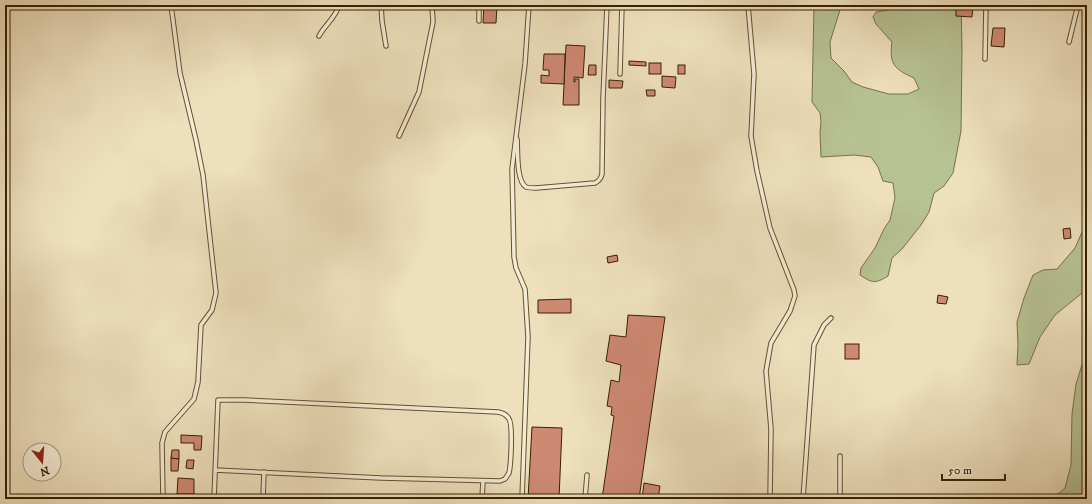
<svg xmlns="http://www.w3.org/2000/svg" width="1092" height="504" font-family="'IM FELL DW Pica',serif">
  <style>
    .green { fill: #b7c292; stroke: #777249 }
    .building { fill: #ce8973; stroke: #372100 }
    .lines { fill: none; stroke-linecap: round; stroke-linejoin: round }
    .lane-casing { stroke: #65512f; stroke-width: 5.5 }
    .lane { stroke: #f4ebd4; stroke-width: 3.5 }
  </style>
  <rect width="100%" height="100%" fill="#eee0bd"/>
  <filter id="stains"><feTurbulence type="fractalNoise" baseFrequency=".005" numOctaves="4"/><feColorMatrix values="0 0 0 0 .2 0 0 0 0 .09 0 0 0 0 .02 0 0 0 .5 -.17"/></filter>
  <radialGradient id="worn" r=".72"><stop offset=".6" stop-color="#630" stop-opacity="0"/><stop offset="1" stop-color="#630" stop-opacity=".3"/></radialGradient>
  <g class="green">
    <path d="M814,5H838L840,10L830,42L831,58L844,71L852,82L863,87L889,94H908L919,89L914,78C894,69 889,64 892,42L876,24L873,17L876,12L889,10V5H961L962,48L961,131L953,173L944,186L934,193L929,212L921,225L902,249L892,258L888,276C875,284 872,283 860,275L861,268L875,248L884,229L890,220L895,198L893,183L883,181L878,167L871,157L854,155L821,157L820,132L821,122L820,113L812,102Z"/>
    <polygon points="1086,223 1087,223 1087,289 1055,315 1040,337 1029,364 1017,365 1018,345 1017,322 1024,298 1033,275 1043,270 1057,269 1075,248"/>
    <polygon points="1087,349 1087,499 1052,499 1065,488 1071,465 1072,414 1076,384"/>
  </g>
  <g class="building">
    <polygon points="484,5 497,5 496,23 483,23"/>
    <polygon points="956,5 973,5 972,17 956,16"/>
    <polygon points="993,28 1005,28 1004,47 991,46"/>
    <polygon points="566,45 585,46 583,78 574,77 574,82 575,82 575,79 579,79 579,105 563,105"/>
    <polygon points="544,54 565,54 564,84 541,83 541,75 549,76 549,70 543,70"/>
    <polygon points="629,61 646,62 646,66 629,65"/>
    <rect x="649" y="63" width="12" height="11"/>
    <polygon points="589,65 596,65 596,75 588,75"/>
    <rect x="678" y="65" width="7" height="9"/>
    <polygon points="662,76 676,77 675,88 662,87"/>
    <polygon points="609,80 623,81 622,88 609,88"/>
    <polygon points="646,90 655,90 655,96 647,96"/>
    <polygon points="1070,228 1071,238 1064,239 1063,229"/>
    <polygon points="617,255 618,261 608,263 607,257"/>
    <polygon points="938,295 948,297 946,304 937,303"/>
    <polygon points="571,299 571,313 538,313 538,300"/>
    <polygon points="628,315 665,317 639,499 602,499 614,416 611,415 612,407 607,406 611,380 619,382 621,365 606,361 610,335 626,337"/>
    <rect x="845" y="344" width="14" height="15"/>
    <polygon points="532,427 562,428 559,499 528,499"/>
    <polygon points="181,435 202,436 201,450 194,450 194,443 181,443"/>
    <polygon points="172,450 179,450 179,459 171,458"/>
    <polygon points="171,458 179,459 178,471 171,471"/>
    <polygon points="187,460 194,460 193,469 186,468"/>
    <polygon points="178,478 194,479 194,494 177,494"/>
    <polygon points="644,483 660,486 658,499 642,499"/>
  </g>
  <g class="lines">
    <g class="lane-casing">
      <g id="lane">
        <polyline points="381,5 382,21 386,46"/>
        <polyline points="748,5 754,74 751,136 757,171 770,228 794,290 795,296 790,311 771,343 766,371 771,429 770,499"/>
        <polyline points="479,21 479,5"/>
        <path d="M319,36C324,26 337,16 339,5"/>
        <polyline points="1069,42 1078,5"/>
        <polyline points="985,59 986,5"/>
        <polyline points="620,74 622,5"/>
        <polyline points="399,136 419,92 433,22 432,5"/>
        <path d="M517,139C518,150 516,181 526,187C529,188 533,188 536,188L595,183C599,181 601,179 602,174L603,98L607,5"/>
        <polyline points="840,456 840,499"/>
        <polyline points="163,499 162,443 165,432 194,399 198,382 201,325 212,310 216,293 203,175 196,140 180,73 171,5"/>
        <path d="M214,499L218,400H244L498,412C503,413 507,415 509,419C513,425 511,464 509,473L505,479L500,481L381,478L215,470"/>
        <polyline points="263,499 264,472"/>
        <polyline points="482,499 483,481"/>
        <polyline points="522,499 528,337 525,289 516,268 514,257 512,169 525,64 529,5"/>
        <polyline points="585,499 587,475"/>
        <polyline points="803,499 814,345 824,325 831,318"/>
      </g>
    </g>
    <use href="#lane" class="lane"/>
  </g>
  <rect width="1092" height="504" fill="none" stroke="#eee0bd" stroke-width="20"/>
  <rect x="6" y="6" width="1080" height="492" fill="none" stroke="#372100" stroke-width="2"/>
  <rect x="10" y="10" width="1072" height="484" fill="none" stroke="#372100"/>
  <g transform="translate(42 462) rotate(163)"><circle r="19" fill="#f4ebd4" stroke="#a89a7f"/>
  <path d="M0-3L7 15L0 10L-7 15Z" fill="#8f2418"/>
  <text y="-6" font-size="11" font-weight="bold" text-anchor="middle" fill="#372100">N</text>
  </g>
  <path d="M942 474v6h63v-6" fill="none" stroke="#372100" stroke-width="2"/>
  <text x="948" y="474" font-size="12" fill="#372100" stroke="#f4ebd4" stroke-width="3" paint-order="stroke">50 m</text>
  <rect width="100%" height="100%" filter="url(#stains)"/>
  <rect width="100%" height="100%" fill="url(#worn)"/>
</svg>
